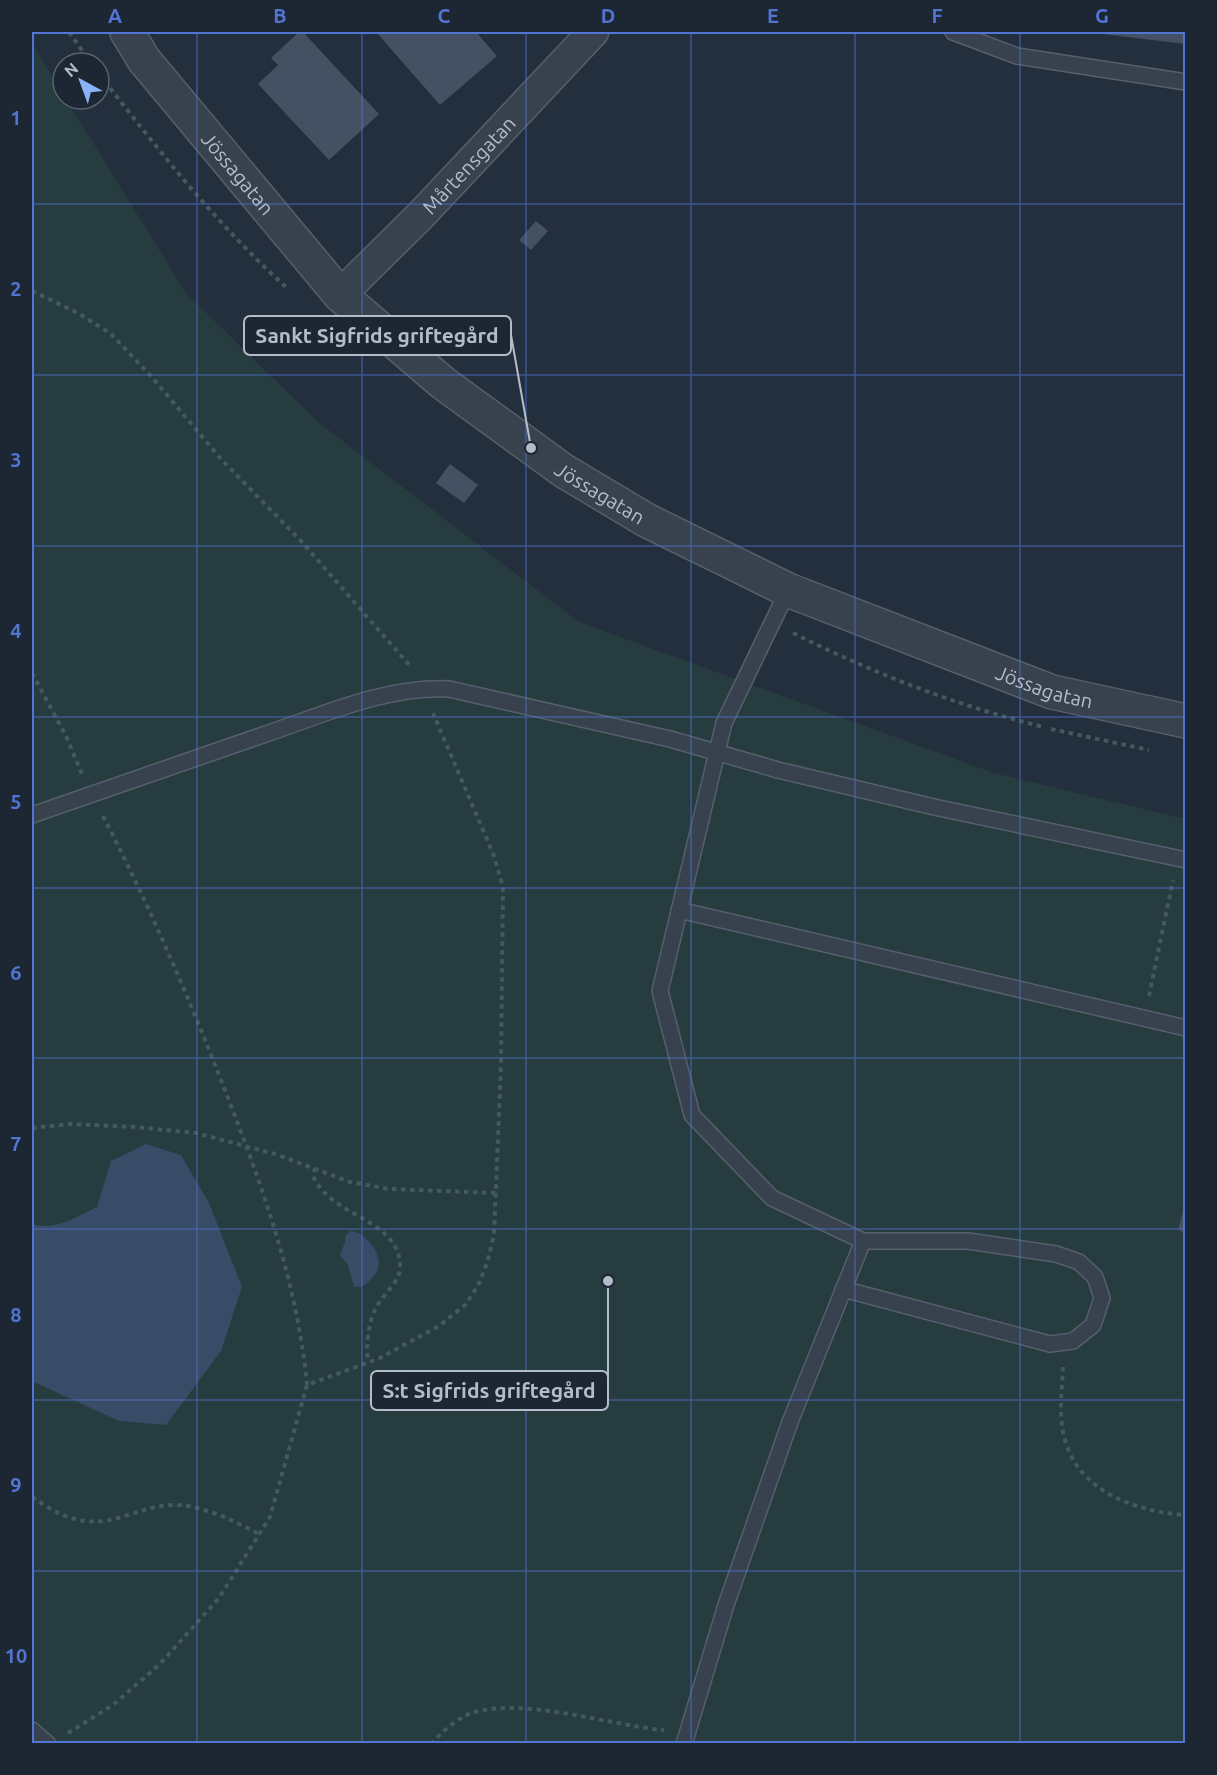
<svg xmlns="http://www.w3.org/2000/svg" width="1217" height="1775" font-family="Ubuntu,sans-serif">
  <style>
    .green { fill: #263c3f }
    .water { fill: #394c67 }
    .building { fill: #455162 }
    .lines { fill: none; stroke-linecap: round; stroke-linejoin: round }
    .service-casing { stroke: #565f6c; stroke-width: 18 }
    .minor-casing { stroke: #565f6c; stroke-width: 33 }
    .tertiary-casing { stroke: #565f6c; stroke-width: 36 }
    .path { stroke: #44595c; stroke-width: 4; stroke-dasharray: 4.5 4.5; stroke-linecap: butt }
    .service { stroke: #38414e; stroke-width: 15 }
    .minor { stroke: #38414e; stroke-width: 30 }
    .tertiary { stroke: #38414e; stroke-width: 33 }
    .grid { fill: none; stroke: #5274d3; stroke-width: 1.5; stroke-opacity: 0.55 }
    .labels { text-anchor: middle; dominant-baseline: central; stroke-width: 4.5; stroke-linejoin: round; paint-order: stroke }
    .street-label { font-size: 20px; fill: #b4bcc9; stroke: #1d2633 }
    .leader { fill: none; stroke: #b4bcc9; stroke-width: 2 }
    .callout-dot { fill: #b4bcc9; stroke: #1d2633; stroke-width: 2 }
    .callout { fill: #1d2633; stroke: #b4bcc9; stroke-width: 2 }
    .callout-label { font-size: 21px; text-anchor: middle; font-weight: bold; fill: #b4bcc9 }
    .neatline { fill: none; stroke: #5274d3; stroke-width: 2 }
    .grid-label { font-size: 20px; text-anchor: middle; font-weight: bold; fill: #5274d3 }
  </style>
  <rect width="100%" height="100%" fill="#242f3e"/>
  <polygon class="green" points="32,43 63,94 63,99 66,99 186,293 318,422 579,622 994,773 1185,819 1185,1743 32,1743"/>
  <g class="water">
    <path d="M146,1144L181,1155L209,1203L242,1287L221,1351L166,1425L119,1421L32,1381V1224C56,1231 76,1217 97,1207L111,1161Z"/>
    <path d="M350,1231C365,1231 383,1254 378,1269C375,1277 368,1282 362,1287H354L348,1265L340,1255L345,1242V1236Z"/>
  </g>
  <g class="building">
    <polygon points="299,32 303,32 379,114 329,160 258,84 278,65 271,58"/>
    <polygon points="376,32 476,32 497,56 440,105"/>
    <polygon points="1095,32 1186,32 1186,44 1094,33"/>
    <polygon points="536,221 548,231 531,250 519,240"/>
    <polygon points="450,464 478,485 464,503 436,483"/>
    <polygon points="1185,1204 1186,1205 1186,1235 1178,1229"/>
  </g>
  <g class="lines">
    <g class="service-casing">
      <g id="service">
        <polyline points="953,32 1017,56 1186,82"/>
        <path d="M32,815C108,789 184,762 260,736C320,716 384,686 449,689L670,739L778,770L934,807L1186,860"/>
        <polyline points="679,910 1186,1028"/>
        <polyline points="843,1289 1050,1344 1073,1341 1093,1325 1102,1298 1095,1277 1079,1262 1056,1254 968,1241 863,1241"/>
        <polyline points="32,1730 48,1744"/>
        <polyline points="684,1744 726,1605 790,1422 863,1241 772,1198 692,1115 660,991 724,723 788,590"/>
      </g>
    </g>
    <g class="minor-casing">
      <g id="minor">
        <path id="s1" d="M340,295L421,215L593,32"/>
      </g>
    </g>
    <g class="tertiary-casing">
      <g id="tertiary">
        <path id="s2" d="M127,32L144,60L340,295L443,383L564,471L646,520L788,590L1052,692L1186,721"/>
      </g>
    </g>
    <g class="path">
      <polyline points="69,32 91,63"/>
      <path d="M99,74C157,148 216,224 286,287"/>
      <polyline points="32,291 78,313 111,334 150,375 221,459 301,541 410,666"/>
      <path d="M793,633C873,673 957,706 1044,727"/>
      <polyline points="32,673 66,736 82,774"/>
      <polyline points="1051,729 1149,750"/>
      <path d="M103,816C148,903 187,993 223,1085C261,1183 297,1280 307,1385"/>
      <polyline points="1149,996 1173,880"/>
      <polyline points="32,1128 71,1124 135,1127 196,1133 275,1154 350,1182 389,1189 496,1193"/>
      <path d="M315,1168L313,1176C332,1219 402,1218 400,1269C399,1283 382,1295 376,1308C368,1323 366,1345 368,1362"/>
      <path d="M1063,1367C1062,1391 1058,1417 1065,1440C1079,1492 1137,1512 1186,1515"/>
      <path d="M32,1497C60,1516 83,1528 118,1518C136,1513 152,1506 172,1505C201,1504 234,1521 259,1534"/>
      <polyline points="68,1733 113,1705 160,1664 219,1598 270,1517 307,1385 380,1358 439,1326 465,1305 478,1286 487,1263 494,1235 501,1065 503,887 494,856 433,713"/>
      <path d="M431,1744C441,1733 458,1717 472,1713C523,1697 609,1725 664,1730"/>
    </g>
    <use href="#service" class="service"/>
    <use href="#minor" class="minor"/>
    <use href="#tertiary" class="tertiary"/>
  </g>
  <path class="grid" d="M197,32V1744M362,32V1744M526,32V1744M691,32V1744M855,32V1744M1020,32V1744M32,204H1186M32,375H1186M32,546H1186M32,717H1186M32,888H1186M32,1058H1186M32,1229H1186M32,1400H1186M32,1571H1186"/>
  <g class="labels">
    <g class="street-label">
      <text stroke="none"><textPath href="#s1" startOffset="183">Mårtensgatan</textPath></text>
      <text stroke="none"><textPath href="#s2" startOffset="180">Jössagatan</textPath></text>
      <text stroke="none"><textPath href="#s2" startOffset="666">Jössagatan</textPath></text>
      <text stroke="none"><textPath href="#s2" startOffset="1152">Jössagatan</textPath></text>
    </g>
  </g>
  <path class="leader" d="M531 448L511 335M608 1281L608 1390"/>
  <g class="callout-dot">
    <circle cx="531" cy="448" r="6"/>
    <circle cx="608" cy="1281" r="6"/>
  </g>
  <g class="callout">
    <rect x="244" y="316" width="267" height="39" rx="6"/>
    <rect x="371" y="1371" width="237" height="39" rx="6"/>
  </g>
  <g class="callout-label">
    <text x="377" y="343">Sankt Sigfrids griftegård</text>
    <text x="489" y="1398">S:t Sigfrids griftegård</text>
  </g>
  <rect width="1217" height="1775" fill="none" stroke="#1d2633" stroke-width="66"/>
  <g transform="translate(81 81) rotate(319)"><circle r="28" fill="#1d2633" stroke="#59626f" stroke-width="1.5"/>
  <path d="M0-4.5L10 22L0 15L-10 22Z" fill="#8ab4f8"/>
  <text y="-9" font-size="16" font-weight="bold" text-anchor="middle" fill="#b4bcc9">N</text>
  </g>
  <rect x="33" y="33" width="1151" height="1709" class="neatline"/>
  <g class="grid-label">
    <text x="115" y="23">A</text>
    <text x="280" y="23">B</text>
    <text x="444" y="23">C</text>
    <text x="608" y="23">D</text>
    <text x="773" y="23">E</text>
    <text x="937" y="23">F</text>
    <text x="1102" y="23">G</text>
    <text x="16" y="125">1</text>
    <text x="16" y="296">2</text>
    <text x="16" y="467">3</text>
    <text x="16" y="638">4</text>
    <text x="16" y="809">5</text>
    <text x="16" y="980">6</text>
    <text x="16" y="1151">7</text>
    <text x="16" y="1322">8</text>
    <text x="16" y="1492">9</text>
    <text x="16" y="1663">10</text>
  </g>
</svg>
